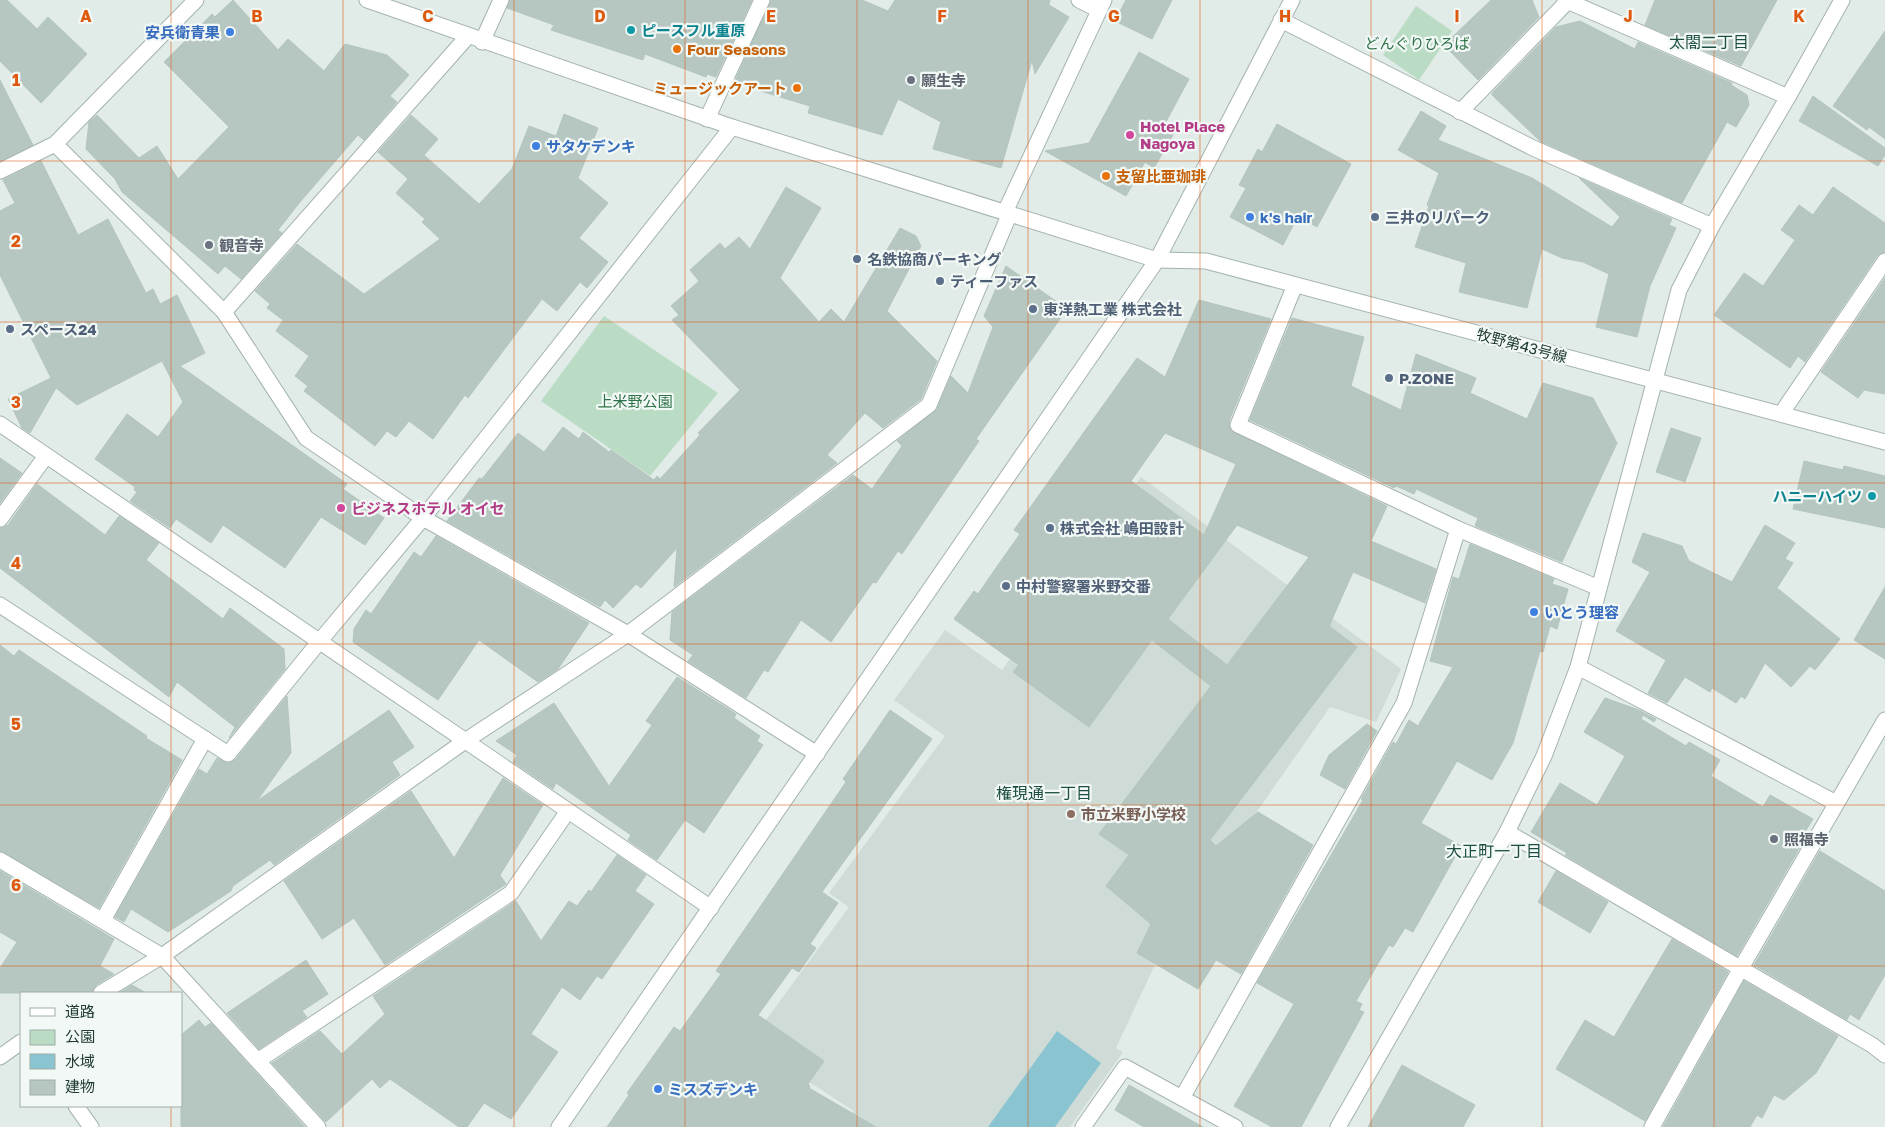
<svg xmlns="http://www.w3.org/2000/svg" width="1885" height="1127" font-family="'Golos Text','Noto Sans JP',sans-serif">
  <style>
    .built { fill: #cfdbd6 }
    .green { fill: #badcc4 }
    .water { fill: #8ac4d0 }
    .building { fill: #b6c6c0; stroke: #b4c5be; fill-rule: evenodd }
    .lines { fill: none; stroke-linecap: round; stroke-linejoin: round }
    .minor-casing { stroke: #a4b3ae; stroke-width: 17 }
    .minor { stroke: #fff; stroke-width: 15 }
    .grid { fill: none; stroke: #de580e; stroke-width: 1; stroke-opacity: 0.55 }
    .culture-dot { fill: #0f9aa8; stroke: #f2f8f5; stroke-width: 2 }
    .shop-dot { fill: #3f7fe0; stroke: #f2f8f5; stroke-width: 2 }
    .food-dot { fill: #e8710a; stroke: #f2f8f5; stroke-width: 2 }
    .worship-dot { fill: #6b7280; stroke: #f2f8f5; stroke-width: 2 }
    .hotel-dot { fill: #d1479c; stroke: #f2f8f5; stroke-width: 2 }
    .service-dot { fill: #5c6f8a; stroke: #f2f8f5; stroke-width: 2 }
    .education-dot { fill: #8d6e63; stroke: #f2f8f5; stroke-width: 2 }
    .labels { text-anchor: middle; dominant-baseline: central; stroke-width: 4.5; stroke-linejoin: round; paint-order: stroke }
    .culture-label { font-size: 15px; font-weight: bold; fill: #0d838f; stroke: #f2f8f5; text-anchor: start }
    .shop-label { font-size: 15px; font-weight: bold; fill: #366cbe; stroke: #f2f8f5; text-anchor: start }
    .park-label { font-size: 15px; fill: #2d7248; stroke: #f2f8f5 }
    .food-label { font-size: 15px; font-weight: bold; fill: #c56008; stroke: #f2f8f5; text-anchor: start }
    .worship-label { font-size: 15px; font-weight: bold; fill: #5b616d; stroke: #f2f8f5; text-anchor: start }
    .hotel-label { font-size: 15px; font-weight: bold; fill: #b23c85; stroke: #f2f8f5; text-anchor: start }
    .service-label { font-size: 15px; font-weight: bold; fill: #4e5e75; stroke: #f2f8f5; text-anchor: start }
    .street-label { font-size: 15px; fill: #223c35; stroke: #f2f8f5 }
    .education-label { font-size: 15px; font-weight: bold; fill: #785e54; stroke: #f2f8f5; text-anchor: start }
    .neighbourhood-label { font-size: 16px; fill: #1e4e43; stroke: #f2f8f5 }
    .grid-label { font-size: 16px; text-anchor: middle; font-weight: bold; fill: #de580e; stroke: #f2f8f5; stroke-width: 4.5; stroke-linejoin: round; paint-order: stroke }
  </style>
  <rect width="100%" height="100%" fill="#e1ebe7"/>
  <polygon class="built" points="1141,477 1401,669 1376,722 1330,707 1165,943 1116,1048 1123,1052 1070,1127 845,1127 854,1111 749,1043 849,907 829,893 945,736 894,700 945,630 1002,670"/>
  <g class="green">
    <polygon points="1416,6 1452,31 1419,80 1383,55"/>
    <polygon points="604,316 718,393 650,476 541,401"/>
  </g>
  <polygon class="water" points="1057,1031 1101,1063 1055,1127 988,1127"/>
  <g class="building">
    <polygon points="0,0 7,0 37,29 48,17 87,54 41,103 0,61"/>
    <polygon points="233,0 278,50 288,39 324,71 345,44 387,55 409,75 390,96 397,102 364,140 358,135 300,202 278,230 282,233 241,279 225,266 218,274 122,192 115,179 86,149 89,122 97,115 139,158 157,146 178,179 229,127 164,62 212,14 215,17"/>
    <polygon points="510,0 752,0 716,77 707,74 706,77 645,54 643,60 551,30 554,25 507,8"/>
    <polygon points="771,0 862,0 888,11 895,0 1050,0 1049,5 1069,17 1035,74 1032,60 1001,168 933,149 941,122 898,99 882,135 808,113 810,106 734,83"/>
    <polygon points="1126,0 1172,0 1152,39 1115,21"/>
    <polygon points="1491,0 1532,0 1539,17 1478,80 1444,45"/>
    <polygon points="1655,0 1777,0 1741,66 1645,25"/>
    <polygon points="1580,21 1635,49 1638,42 1732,83 1731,85 1747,95 1749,105 1736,127 1727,122 1682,203 1540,141 1492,95 1492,93 1556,27"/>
    <polygon points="1885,31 1885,139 1869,127 1867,130 1833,106"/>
    <polygon points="1139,52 1189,79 1162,129 1173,135 1154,168 1145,162 1126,196 1045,151 1089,143"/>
    <polygon points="0,80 33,145 0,161"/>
    <polygon points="1813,96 1885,148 1885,155 1878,166 1799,121"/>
    <polygon points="1421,111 1446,126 1438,140 1532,178 1612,227 1620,217 1579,178 1672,219 1669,225 1676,228 1650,286 1637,337 1596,327 1609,274 1583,262 1562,258 1542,249 1527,308 1459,292 1466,263 1415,247 1429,206 1427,205 1439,173 1398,150"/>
    <polygon points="564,114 598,128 578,178 608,203 579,238 608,262 587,288 580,282 557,311 542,299 468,398 465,395 433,439 409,421 396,437 387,431 375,446 304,391 308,386 295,376 309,356 276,331 283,320 267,308 270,304 255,291 297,244 364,294 440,239 422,222 425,219 396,193 408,179 378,152 411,115 438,139 424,155 479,204 512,169 529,126 556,136"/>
    <polygon points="1277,124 1351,164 1317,227 1298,216 1283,245 1230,217 1246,188 1239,185 1258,149 1262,152"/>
    <polygon points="41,161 78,235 108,219 146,293 153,289 160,304 177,295 205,353 180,366 347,484 343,489 384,518 365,545 321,517 285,568 223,525 211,543 176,519 170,528 130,501 137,492 134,490 135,487 95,459 127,414 158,437 183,402 162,361 77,405 56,388 30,433 22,428 8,399 51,378 0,275 0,211 15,203 3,180"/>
    <polygon points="786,187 821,208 780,278 819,322 831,309 844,322 900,228 916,236 921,246 887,311 937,361 921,399 883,428 865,413 827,455 837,463 674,587 677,548 641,588 636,584 613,608 605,600 600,607 447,521 479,478 482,479 518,433 544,452 563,427 579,439 583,432 609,452 611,450 654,480 657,476 660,479 700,435 698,433 740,390 672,320 679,315 671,306 699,281 690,270 720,243 725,249 739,237 750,249"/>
    <polygon points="1833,187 1885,223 1885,252 1877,256 1805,362 1798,356 1790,368 1714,315 1744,273 1763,286 1795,240 1781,230 1799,205 1813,215"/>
    <polygon points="1006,266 1067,309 976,439 979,441 902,554 898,551 876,583 873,582 831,642 801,620 768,672 764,670 746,698 688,661 693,655 670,640 672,612 853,475 872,489 902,446 897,441 937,409 951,376 968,393 993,327 984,316"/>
    <polygon points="1885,278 1885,394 1864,390 1858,398 1821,372"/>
    <path d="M1199,300L1271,319L1229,421L1231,431L1387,506L1371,541L1436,569L1425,603L1353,572L1329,626L1357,647L1210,840L1216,846L1258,812L1313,845L1241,974L1216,960L1198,989L1137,953L1151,924L1106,886L1129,855L1099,834L1211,686L1152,640L1089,727L1013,672L1019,665L954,619L974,591L978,594L998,565L1020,534L1014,530L1137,358L1165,377ZM1165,433L1236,464L1204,535L1131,481ZM1237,525L1309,557L1227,665L1168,619Z"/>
    <polygon points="1292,318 1364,337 1351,386 1401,410 1416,354 1476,378 1470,393 1527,419 1543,383 1593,398 1617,443 1562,562 1475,526 1478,518 1416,489 1414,494 1396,486 1394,488 1250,420"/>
    <polygon points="1671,428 1701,438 1685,482 1656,472"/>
    <polygon points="0,458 22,473 0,503"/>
    <polygon points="1804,461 1843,470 1844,466 1885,476 1885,528 1793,509"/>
    <polygon points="37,484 105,535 119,516 159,543 146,560 223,619 230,608 284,649 285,669 229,738 235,727 177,682 169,697 0,568 0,528 8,525"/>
    <polygon points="1765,525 1795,543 1785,559 1793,563 1777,588 1840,639 1815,670 1810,666 1791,687 1765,663 1745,699 1741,696 1736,703 1712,688 1710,692 1685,677 1667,703 1648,693 1666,660 1616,631 1650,572 1632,562 1643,533 1682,546 1689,561 1732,582"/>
    <polygon points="436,536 589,623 558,669 538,682 479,640 438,700 353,642 354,629 366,610 371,614 414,552 421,557"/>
    <polygon points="1470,544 1554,579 1552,584 1568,589 1557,629 1550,626 1543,652 1540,651 1513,743 1492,780 1457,761 1421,823 1461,846 1413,932 1405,928 1393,947 1389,945 1356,1001 1362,1004 1359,1010 1364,1012 1301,1127 1272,1127 1234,1106 1294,1004 1257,983 1363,800 1361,799 1393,742 1396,744 1409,720 1418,726 1453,667 1430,661 1453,577 1459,579"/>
    <polygon points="1885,587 1885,659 1854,640"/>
    <polygon points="0,645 14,656 19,650 147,736 146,738 182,760 99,908 0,851"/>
    <polygon points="677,677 736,714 734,718 760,736 757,741 763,745 704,833 685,820 657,860 628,840 631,835 556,783 553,789 513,762 517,755 496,741 554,703 609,786 652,725 646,721"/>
    <polygon points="287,696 291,753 257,801 389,710 414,747 392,762 400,775 274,865 270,860 233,886 231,891 168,932 131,909 124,922 115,917 199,769 207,774 217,758 227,763 235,760"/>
    <polygon points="1605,698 1639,710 1656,719 1654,722 1643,715 1641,719 1686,746 1689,742 1720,760 1711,776 1763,807 1770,795 1813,819 1800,840 1803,842 1737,956 1565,855 1567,853 1531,832 1560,783 1597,805 1625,756 1584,732"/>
    <polygon points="890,710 932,739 822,892 838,903 810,944 816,948 799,972 792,968 758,1015 824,1061 808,1084 810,1086 809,1088 876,1127 607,1127 629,1095 627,1093 674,1027 680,1031 721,974 716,971 846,782 843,779"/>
    <polygon points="1367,724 1377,731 1345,789 1320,775 1329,755"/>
    <polygon points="503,778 543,805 500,875 506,884 385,965 354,918 322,939 284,881 411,791 454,858"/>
    <polygon points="1820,851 1885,891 1885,975 1859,1020 1850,1014 1847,1020 1754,965"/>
    <polygon points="617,855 646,875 635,891 654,904 602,979 597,976 580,1000 562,987 531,1034 558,1052 511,1119 484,1103 467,1127 459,1127 390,1079 380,1088 372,1079 326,1122 272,1063 320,1031 342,1054 385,1014 373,996 516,901 541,941 569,901 577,906 589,890 591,892"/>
    <polygon points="0,871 114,939 100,966 114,974 96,985 92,993 0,993 0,968 17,942 0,932"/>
    <polygon points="1556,871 1608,902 1590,933 1538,902"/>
    <polygon points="1672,939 1728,972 1645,1121 1556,1069 1585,1020 1614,1037"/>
    <polygon points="306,960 328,994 302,1011 307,1017 259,1049 227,1013"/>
    <polygon points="1744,981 1838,1036 1816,1073 1784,1100 1774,1095 1762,1118 1757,1115 1750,1127 1663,1127"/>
    <polygon points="132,985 146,993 119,993"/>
    <polygon points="199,1020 205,1027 211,1023 305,1127 181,1127 181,1035"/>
    <polygon points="1402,1065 1475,1105 1463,1127 1368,1127"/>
    <polygon points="1129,1085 1203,1127 1144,1127 1115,1110"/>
  </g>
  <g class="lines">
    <g class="minor-casing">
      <g id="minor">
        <polyline points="367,0 732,127 1157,260 1206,261 1885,442"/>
        <polyline points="1079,0 1099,10"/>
        <polyline points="1565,0 1788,97"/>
        <polyline points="1281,20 1533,148 1712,226"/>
        <polyline points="482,42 501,0"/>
        <polyline points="1460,112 1568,1"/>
        <polyline points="707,119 762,0"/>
        <polyline points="55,144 224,312 306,438 423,518 628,634 817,754"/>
        <polyline points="0,171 55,144 196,0"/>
        <polyline points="1005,212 1104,0"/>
        <polyline points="1295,285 1238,425 1458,529 1599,588"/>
        <polyline points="224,312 468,36"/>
        <polyline points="1781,414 1885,261"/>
        <polyline points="0,424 711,908"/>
        <polyline points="0,519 46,456"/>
        <polyline points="0,605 205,739"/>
        <polyline points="1578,667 1836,803"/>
        <polyline points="1507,832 1872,1045 1885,1055"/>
        <polyline points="0,860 162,956 318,1127"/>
        <polyline points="103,920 205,739 228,754 319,642 423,518 732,127"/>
        <polyline points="101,993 162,956 465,741 628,634 929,405 1010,213"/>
        <polyline points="0,1057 21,1042"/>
        <polyline points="259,1060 511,893 568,811"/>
        <polyline points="1182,1098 1404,703 1458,529"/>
        <polyline points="76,1106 91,1127"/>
        <polyline points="559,1127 1157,260 1292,0"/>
        <polyline points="1083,1127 1125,1067 1235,1127"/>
        <polyline points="1338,1127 1507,832 1544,756 1578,667 1679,290 1712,226 1788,97 1842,0"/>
        <polyline points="1652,1127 1741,968 1885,720"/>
      </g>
    </g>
    <use href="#minor" class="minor"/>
  </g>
  <path class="grid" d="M171,0V993M343,0V1127M514,0V1127M685,0V1127M857,0V1127M1028,0V1127M1200,0V1127M1371,0V1127M1542,0V1127M1714,0V1127M0,161H1885M0,322H1885M0,483H1885M0,644H1885M0,805H1885M0,966H1885M171,1106V1127"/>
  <g class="culture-dot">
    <circle cx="631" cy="30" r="5"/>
    <circle cx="1872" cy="496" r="5"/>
  </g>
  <g class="shop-dot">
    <circle cx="230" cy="32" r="5"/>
    <circle cx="536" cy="146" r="5"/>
    <circle cx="1250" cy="217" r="5"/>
    <circle cx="1534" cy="612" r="5"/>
    <circle cx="658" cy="1089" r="5"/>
  </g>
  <g class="food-dot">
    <circle cx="677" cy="49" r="5"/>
    <circle cx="797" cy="88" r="5"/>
    <circle cx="1106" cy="176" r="5"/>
  </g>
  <g class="worship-dot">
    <circle cx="911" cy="80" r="5"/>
    <circle cx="209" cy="245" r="5"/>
    <circle cx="1774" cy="839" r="5"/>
  </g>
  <g class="hotel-dot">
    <circle cx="1130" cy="135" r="5"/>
    <circle cx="341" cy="508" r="5"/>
  </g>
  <g class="service-dot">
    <circle cx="1375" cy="217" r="5"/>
    <circle cx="857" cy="259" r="5"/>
    <circle cx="940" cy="281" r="5"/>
    <circle cx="1033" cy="309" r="5"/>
    <circle cx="10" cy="329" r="5"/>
    <circle cx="1389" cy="378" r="5"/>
    <circle cx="1050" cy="528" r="5"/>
    <circle cx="1006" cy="586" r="5"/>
  </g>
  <circle class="education-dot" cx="1071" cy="814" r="5"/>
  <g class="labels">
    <g class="culture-label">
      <text x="641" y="30">ピースフル重原</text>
      <text x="1862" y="496" text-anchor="end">ハニーハイツ</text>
    </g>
    <g class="shop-label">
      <text x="220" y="32" text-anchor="end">安兵衛青果</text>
      <text x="546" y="146">サタケデンキ</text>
      <text x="1260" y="217">k's hair</text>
      <text x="1544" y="612">いとう理容</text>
      <text x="668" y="1089">ミスズデンキ</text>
    </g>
    <g class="park-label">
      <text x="1417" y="43">どんぐりひろば</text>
      <text x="635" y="401">上米野公園</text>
    </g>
    <g class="food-label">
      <text x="687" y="49">Four Seasons</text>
      <text x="787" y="88" text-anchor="end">ミュージックアート</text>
      <text x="1116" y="176">支留比亜珈琲</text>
    </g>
    <g class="worship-label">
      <text x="921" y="80">願生寺</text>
      <text x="219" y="245">観音寺</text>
      <text x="1784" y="839">照福寺</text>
    </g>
    <g class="hotel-label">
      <text x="1140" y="126">Hotel Place<tspan x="1140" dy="17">Nagoya</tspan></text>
      <text x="351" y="508">ビジネスホテル オイセ</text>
    </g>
    <g class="service-label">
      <text x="1385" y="217">三井のリパーク</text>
      <text x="867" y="259">名鉄協商パーキング</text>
      <text x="950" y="281">ティーファス</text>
      <text x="1043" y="309">東洋熱工業 株式会社</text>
      <text x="20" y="329">スペース24</text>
      <text x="1399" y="378">P.ZONE</text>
      <text x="1060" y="528">株式会社 嶋田設計</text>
      <text x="1016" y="586">中村警察署米野交番</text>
    </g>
    <g class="street-label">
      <text transform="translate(1522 345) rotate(15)">牧野第43号線</text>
    </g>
    <g class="education-label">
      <text x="1081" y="814">市立米野小学校</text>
    </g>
    <g class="neighbourhood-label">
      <text x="1709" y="42">太閤二丁目</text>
      <text x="1044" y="793">権現通一丁目</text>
      <text x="1494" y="851">大正町一丁目</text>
    </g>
  </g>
  <g class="grid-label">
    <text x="86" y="22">A</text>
    <text x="257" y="22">B</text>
    <text x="428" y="22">C</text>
    <text x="600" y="22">D</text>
    <text x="771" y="22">E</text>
    <text x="942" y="22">F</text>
    <text x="1114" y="22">G</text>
    <text x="1285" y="22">H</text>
    <text x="1457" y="22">I</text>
    <text x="1628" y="22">J</text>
    <text x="1799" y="22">K</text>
    <text x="16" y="86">1</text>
    <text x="16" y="247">2</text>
    <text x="16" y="408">3</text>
    <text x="16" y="569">4</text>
    <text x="16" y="730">5</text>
    <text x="16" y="891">6</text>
  </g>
  <rect x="20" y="992" width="162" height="115" fill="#f2f8f5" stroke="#9fada8"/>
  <rect x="30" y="1008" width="25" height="8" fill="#ffffff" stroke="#9fada8"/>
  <text x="65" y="1017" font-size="15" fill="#223c35">道路</text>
  <rect x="30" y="1030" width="25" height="15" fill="#badcc4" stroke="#9fada8"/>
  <text x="65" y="1042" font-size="15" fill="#223c35">公園</text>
  <rect x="30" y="1054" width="25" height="15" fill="#8ac4d0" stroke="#9fada8"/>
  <text x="65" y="1067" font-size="15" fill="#223c35">水域</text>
  <rect x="30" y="1080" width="25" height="15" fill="#b6c6c0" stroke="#9fada8"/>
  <text x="65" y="1092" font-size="15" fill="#223c35">建物</text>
</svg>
